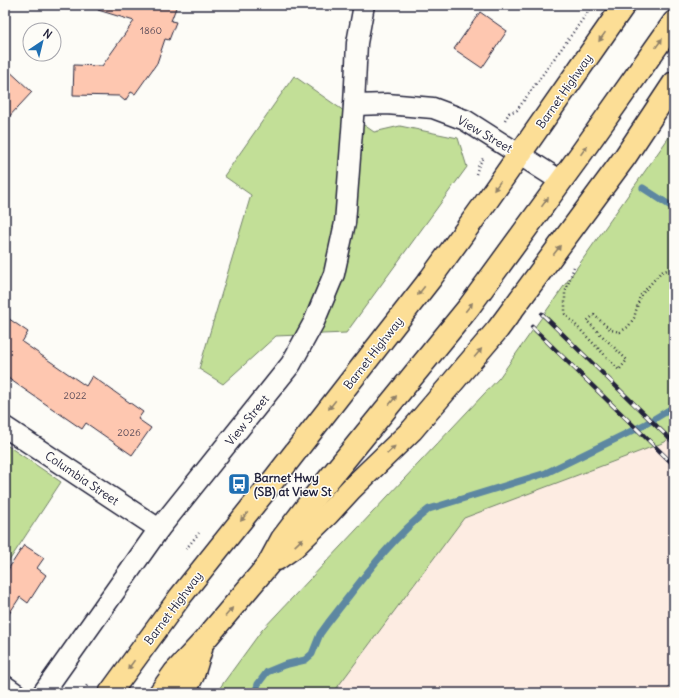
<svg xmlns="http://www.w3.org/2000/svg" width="679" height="698" font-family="Delius,sans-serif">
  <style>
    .built { fill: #fdece2 }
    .green { fill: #c2df97; stroke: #728069 }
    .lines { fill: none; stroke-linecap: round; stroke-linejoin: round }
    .stream { stroke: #5d87a1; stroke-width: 7 }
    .building { fill: #fec7b0; stroke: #22223b }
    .street-casing { stroke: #22223b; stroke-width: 23 }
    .primary-casing { stroke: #22223b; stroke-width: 25 }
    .path { stroke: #22223b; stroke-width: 2.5; stroke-dasharray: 1 3; stroke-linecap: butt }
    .street { stroke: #fdfcf7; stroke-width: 20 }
    .primary { stroke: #fcde96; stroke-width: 22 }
    .rail-casing { stroke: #22223b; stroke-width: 4.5 }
    .rail { stroke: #fdfcf7; stroke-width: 3; stroke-dasharray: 9; stroke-linecap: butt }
    .oneway { fill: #8f8068 }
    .labels { text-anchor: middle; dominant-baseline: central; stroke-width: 3; stroke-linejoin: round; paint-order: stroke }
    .number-label { font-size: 10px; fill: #594b58 }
    .street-label { font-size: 12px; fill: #22223b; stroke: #fdfcf7 }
    .poi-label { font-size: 12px; font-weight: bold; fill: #22223b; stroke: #fdfcf7; text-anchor: start }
  </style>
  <rect width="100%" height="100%" fill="#fdfcf7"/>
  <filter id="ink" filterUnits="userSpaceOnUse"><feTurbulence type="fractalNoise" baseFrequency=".025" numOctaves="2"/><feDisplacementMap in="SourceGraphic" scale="8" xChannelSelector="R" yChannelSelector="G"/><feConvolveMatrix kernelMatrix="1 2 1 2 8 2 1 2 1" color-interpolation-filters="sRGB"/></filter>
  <g filter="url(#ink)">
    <polygon class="built" points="674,432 674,693 333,693 464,518 665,442"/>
    <g class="green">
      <polygon points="294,76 374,132 400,126 458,138 467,167 346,333 276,336 223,384 199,369 251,195 224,176"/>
      <polygon points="674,130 674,432 665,442 464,518 333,693 216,693 262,630 499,378"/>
      <polygon points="5,444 61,482 5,567"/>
    </g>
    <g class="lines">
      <g class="stream">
        <polyline points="643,188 674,208"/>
        <path d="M255,693L258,684L267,672L284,665L305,660L312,654L320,634L328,623C359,584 389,540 429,509L546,473L644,425L674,407"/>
      </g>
    </g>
    <g class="building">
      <polygon points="98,5 177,5 171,21 176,22 169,40 165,39 157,63 135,94 131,92 125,101 119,96 73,95 74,65 102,66 134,21 98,10"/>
      <polygon points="480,12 507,31 482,68 454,49"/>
      <polygon points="5,67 32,92 5,121"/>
      <polygon points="5,316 28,332 22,342 86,386 92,376 143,412 138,419 151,428 132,455 86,423 82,429 5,376"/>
      <polygon points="24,545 44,558 37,568 46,575 28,603 20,597 5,620 5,574"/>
    </g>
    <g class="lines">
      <g class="street-casing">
        <g id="street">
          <polyline points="354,105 387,104 433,108 465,120 561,181"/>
          <polyline points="5,427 159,529"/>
          <polyline points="5,686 15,693"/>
          <polyline points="43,693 159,529 291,364 314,322 334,274 345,223 354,105 357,43 364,5"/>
        </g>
      </g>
      <g class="primary-casing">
        <g id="primary">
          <polyline points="277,559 294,547 328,514 351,489 412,430 498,329 625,157 674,83"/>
          <polyline points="110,693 180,597 268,487 431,278 489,198 624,5"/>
          <polyline points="160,693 175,672 203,642 268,565 282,539 311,501 469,307 580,155 674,22"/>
          <polyline points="184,693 193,675 201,649"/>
        </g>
      </g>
      <g class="path">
        <polyline points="505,120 509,113 517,110 593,5"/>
        <polyline points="476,174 479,165 484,157"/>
        <polyline points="574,267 565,293 565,314 619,370 627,360 587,321 594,315 611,330 620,332 628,327 634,318 640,296 661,272 674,268"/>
        <polyline points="186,549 199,533"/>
        <polyline points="82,693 88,684"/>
      </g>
      <use href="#street" class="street"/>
      <use href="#primary" class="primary"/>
      <g class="rail-casing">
        <g id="rail">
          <polyline points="542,314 674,443"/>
          <polyline points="532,327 674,465"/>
        </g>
      </g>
      <use href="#rail" class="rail"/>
    </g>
    <defs><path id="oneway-solid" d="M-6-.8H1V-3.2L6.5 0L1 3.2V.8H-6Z"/></defs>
    <g class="oneway">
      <use href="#oneway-solid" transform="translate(602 37) rotate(125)"/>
      <use href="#oneway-solid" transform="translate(659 43) rotate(-55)"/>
      <use href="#oneway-solid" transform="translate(584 150) rotate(-55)"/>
      <use href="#oneway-solid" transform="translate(497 186) rotate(125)"/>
      <use href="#oneway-solid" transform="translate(545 202) rotate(-54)"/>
      <use href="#oneway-solid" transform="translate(557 250) rotate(-53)"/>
      <use href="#oneway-solid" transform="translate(421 291) rotate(128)"/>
      <use href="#oneway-solid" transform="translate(469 307) rotate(-52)"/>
      <use href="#oneway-solid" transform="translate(478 353) rotate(-50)"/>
      <use href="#oneway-solid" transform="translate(393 400) rotate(-51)"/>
      <use href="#oneway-solid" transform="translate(332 405) rotate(128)"/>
      <use href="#oneway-solid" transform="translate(391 450) rotate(-44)"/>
      <use href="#oneway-solid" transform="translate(244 517) rotate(129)"/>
      <use href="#oneway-solid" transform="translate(299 542) rotate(-44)"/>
      <use href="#oneway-solid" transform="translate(229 612) rotate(-50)"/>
      <use href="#oneway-solid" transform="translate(131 665) rotate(126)"/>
    </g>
  </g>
  <defs>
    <g id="bus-square" transform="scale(1.15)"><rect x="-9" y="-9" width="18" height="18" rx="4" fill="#1f6fb2" stroke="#fdfcf7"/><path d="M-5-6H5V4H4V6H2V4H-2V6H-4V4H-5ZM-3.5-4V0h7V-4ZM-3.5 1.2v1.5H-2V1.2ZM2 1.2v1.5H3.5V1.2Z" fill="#fff"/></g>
  </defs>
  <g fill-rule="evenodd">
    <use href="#bus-square" x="239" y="484"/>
  </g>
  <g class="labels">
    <g class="number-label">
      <text x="151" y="30">1860</text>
      <text x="75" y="395">2022</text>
      <text x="129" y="432">2026</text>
    </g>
    <g class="street-label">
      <text transform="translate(564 91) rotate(-55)">Barnet Highway</text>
      <text transform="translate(485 134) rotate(30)">View Street</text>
      <text transform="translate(373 353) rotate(-52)">Barnet Highway</text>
      <text transform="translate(247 420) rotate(-51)">View Street</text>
      <text transform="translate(82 478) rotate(34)">Columbia Street</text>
      <text transform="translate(173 608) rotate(-53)">Barnet Highway</text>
    </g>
    <g class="poi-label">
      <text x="254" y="477">Barnet Hwy<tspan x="254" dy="14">(SB) at View St</tspan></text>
    </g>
  </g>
  <rect width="679" height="698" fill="none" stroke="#fdfcf7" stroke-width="20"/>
  <rect x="10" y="10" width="659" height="678" fill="none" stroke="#22223b" stroke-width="1.5" filter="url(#ink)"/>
  <g transform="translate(42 42) rotate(35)"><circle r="19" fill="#fdfcf7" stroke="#a5a5ac"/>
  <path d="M0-3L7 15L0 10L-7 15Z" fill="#1f6fb2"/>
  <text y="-6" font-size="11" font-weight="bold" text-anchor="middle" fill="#22223b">N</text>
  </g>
</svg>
